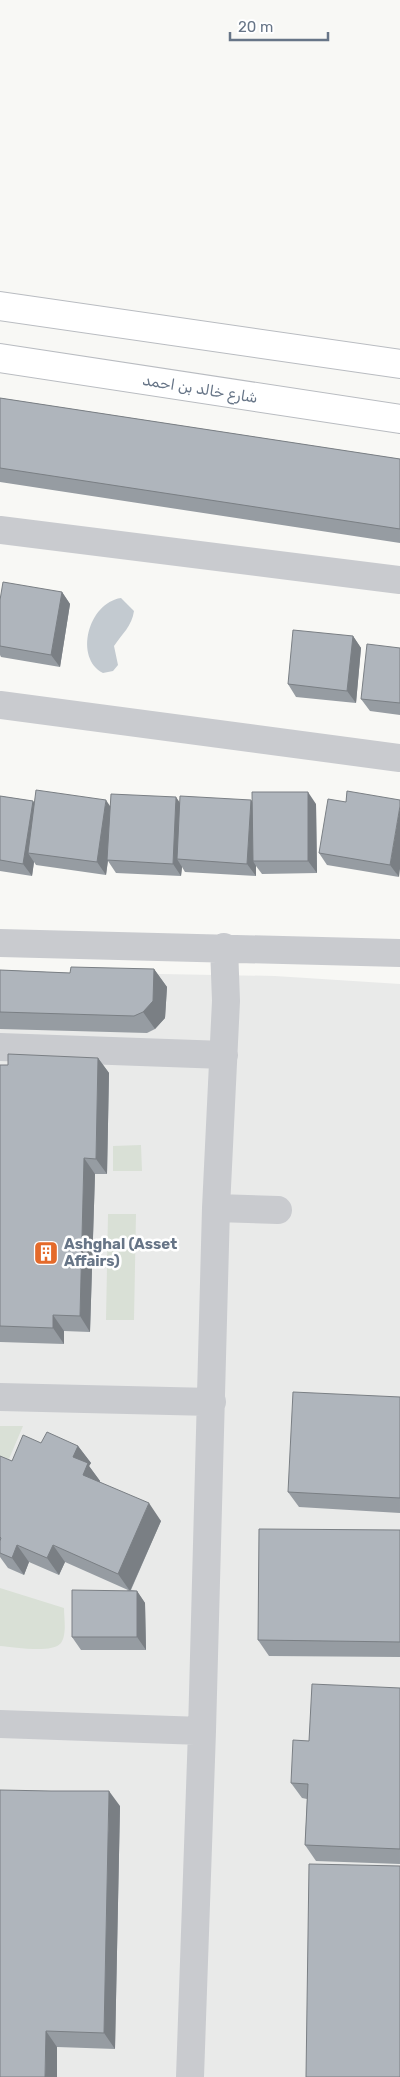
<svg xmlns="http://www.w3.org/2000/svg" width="400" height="2077" font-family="Rubik,Vazirmatn,sans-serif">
  <rect width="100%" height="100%" fill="#f8f8f5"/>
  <!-- built -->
  <path fill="#e9eae9" d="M0 971 275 976 400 984V2077H0Z"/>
  <!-- green -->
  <path fill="#d9e0d6" d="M141 1145 142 1171H113V1146Z
    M108 1214H136L134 1320H106Z
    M0 1426H23L0 1480Z
    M0 1588 64 1608C64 1618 67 1634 61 1643 52 1654 14 1647 0 1646Z"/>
  <!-- water -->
  <path fill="#c3cad0" d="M121 598 134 611C132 626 122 634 114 646L118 665 113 671 103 673C74 658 88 603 121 598Z"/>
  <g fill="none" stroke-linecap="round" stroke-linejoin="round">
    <defs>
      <path id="major" d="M0 306 400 364
        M0 358 400 419"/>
    </defs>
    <!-- major casing -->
    <use href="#major" stroke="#b9bcc1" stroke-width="30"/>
    <!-- minor -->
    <path stroke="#c9cbcf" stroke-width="28" d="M0 530 400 580
      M0 705 400 758
      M0 943 400 953
      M0 1047 224 1055
      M216 1208 278 1210
      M0 1397 212 1402
      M0 1724 202 1731 190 2077
      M202 1731 216 1208 226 1001 224 947"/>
    <!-- major -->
    <use href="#major" stroke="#fff" stroke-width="28"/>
  </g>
  <!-- wall -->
  <path fill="#969ca2" d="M0 398 400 459V543L0 482Z
    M62 592 70 604 60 667 1 657 0 655V600Z
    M353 636 361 648 356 703 296 697 288 684Z
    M400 648V715L370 711 361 699Z
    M347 791 399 877 327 865 319 853 346 802Z
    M0 796 33 801 34 804 110 806 251 800 252 802 316 804 317 873 262 874 256 866V876L185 872 182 867 181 876 116 873 108 861 106 875 36 865 34 862 32 876 0 871Z
    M154 969 167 987 165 1018 155 1029 147 1033 0 1029V970L70 973Z
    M98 1058 109 1073 107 1174H95L90 1332 64 1331V1344L0 1342V1065H8Z
    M400 1397V1513L299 1507 288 1492Z
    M41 1443 78 1446 91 1463 89 1466 100 1481V1482L161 1521 131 1590 137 1591 145 1603 146 1650H81L72 1637 128 1590 65 1562 59 1575 29 1562 24 1575 8 1568 0 1557V1456L12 1461Z
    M400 1530V1657L269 1656 258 1640Z
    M400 1688V1864L316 1861 305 1845 307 1799 302 1798 291 1783 309 1741Z
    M120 1806 115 2049 57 2047 0 2077Z"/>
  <!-- shaded-wall -->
  <path fill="#7a7f84" d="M62 592 70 604 60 667 51 655Z
    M353 636 361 648 356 703 347 691Z
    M308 792 316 804 317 873 308 861Z
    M176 797 185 810 177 859 182 867 181 876 173 864Z
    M106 800 114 812 106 875 97 862Z
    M251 800 260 813 253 861 256 866V876L247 864Z
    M33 801 41 814 28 853 34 862 32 876 23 864Z
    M400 806V869L399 877 390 865Z
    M154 969 167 987 165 1018 155 1029 143 1012Z
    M98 1058 109 1073 107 1174 96 1159Z
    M84 1158 95 1174 90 1332 80 1316Z
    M53 1315 64 1331V1344L53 1328Z
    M78 1446 91 1463 89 1466 100 1481 96 1492 83 1475 73 1457Z
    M149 1503 161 1521 130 1591 118 1574Z
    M17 1545 29 1562 24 1575 12 1558Z
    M53 1545 65 1562 59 1575 47 1558Z
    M137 1591 145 1603 146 1650 137 1637Z
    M109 1791 120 1806 115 2049 104 2033Z
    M46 2031 57 2047V2077H45Z"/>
  <!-- building -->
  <path fill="#afb5bc" stroke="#7a7f84" d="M0 398 400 459V529L0 468Z
    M3 582 62 592 51 655 0 646V600Z
    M293 630 353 636 347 691 288 684Z
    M367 644 400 648V703L361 699Z
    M36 790 106 800 97 862 28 853Z
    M347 791 400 800V806L390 865 319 853 328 799 346 802Z
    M252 792H308V861H253Z
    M111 794 176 797 173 864 107 860Z
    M0 796 33 801 23 864 0 860Z
    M180 796 251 800 247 864 177 859Z
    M71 967 154 969 153 1001 143 1012 134 1016 0 1012V970L70 973Z
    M8 1054 98 1058 96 1159 84 1158 80 1316 53 1315V1328L0 1326V1065H8Z
    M293 1392 400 1397V1498L288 1492Z
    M47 1432 78 1446 73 1457 88 1463 83 1475 149 1503 118 1574 53 1545 47 1558 17 1545 12 1558 0 1553V1541L1 1538 0 1537V1456L12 1461 23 1435 41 1443Z
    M259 1529 400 1530V1642L258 1640Z
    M72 1590 137 1591V1637H72Z
    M312 1684 400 1688V1849L305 1845 308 1784 291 1783 293 1740 309 1741Z
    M0 1790 51 1791H109L104 2033 46 2031 45 2077H0Z
    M309 1864 400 1866V2077H306Z"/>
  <!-- icons -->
  <defs>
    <symbol id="building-square" viewBox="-11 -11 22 22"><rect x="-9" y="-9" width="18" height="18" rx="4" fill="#e46a2a" stroke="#fff"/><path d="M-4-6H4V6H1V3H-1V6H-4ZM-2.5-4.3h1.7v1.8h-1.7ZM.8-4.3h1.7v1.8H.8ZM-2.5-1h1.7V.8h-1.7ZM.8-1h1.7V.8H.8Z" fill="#fff"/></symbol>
  </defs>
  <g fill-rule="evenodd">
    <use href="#building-square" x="32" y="1239" width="28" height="28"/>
  </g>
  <g text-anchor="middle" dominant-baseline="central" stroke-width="5" stroke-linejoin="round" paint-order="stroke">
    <!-- street labels -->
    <g font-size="15" fill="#677587" stroke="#fff">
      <text transform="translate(200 389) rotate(9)">شارع خالد بن احمد</text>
    </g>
    <!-- poi labels -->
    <g font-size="15" font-weight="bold" fill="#677587" stroke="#fff" text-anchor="start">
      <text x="64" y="1244">Ashghal (Asset<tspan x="64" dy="17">Affairs)</tspan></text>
    </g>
  </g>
  <!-- scale -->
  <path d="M230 32v8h98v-8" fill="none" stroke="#677587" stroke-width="2.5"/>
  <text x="238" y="32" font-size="15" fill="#677587" stroke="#ffffff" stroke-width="4" paint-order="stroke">20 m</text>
</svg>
